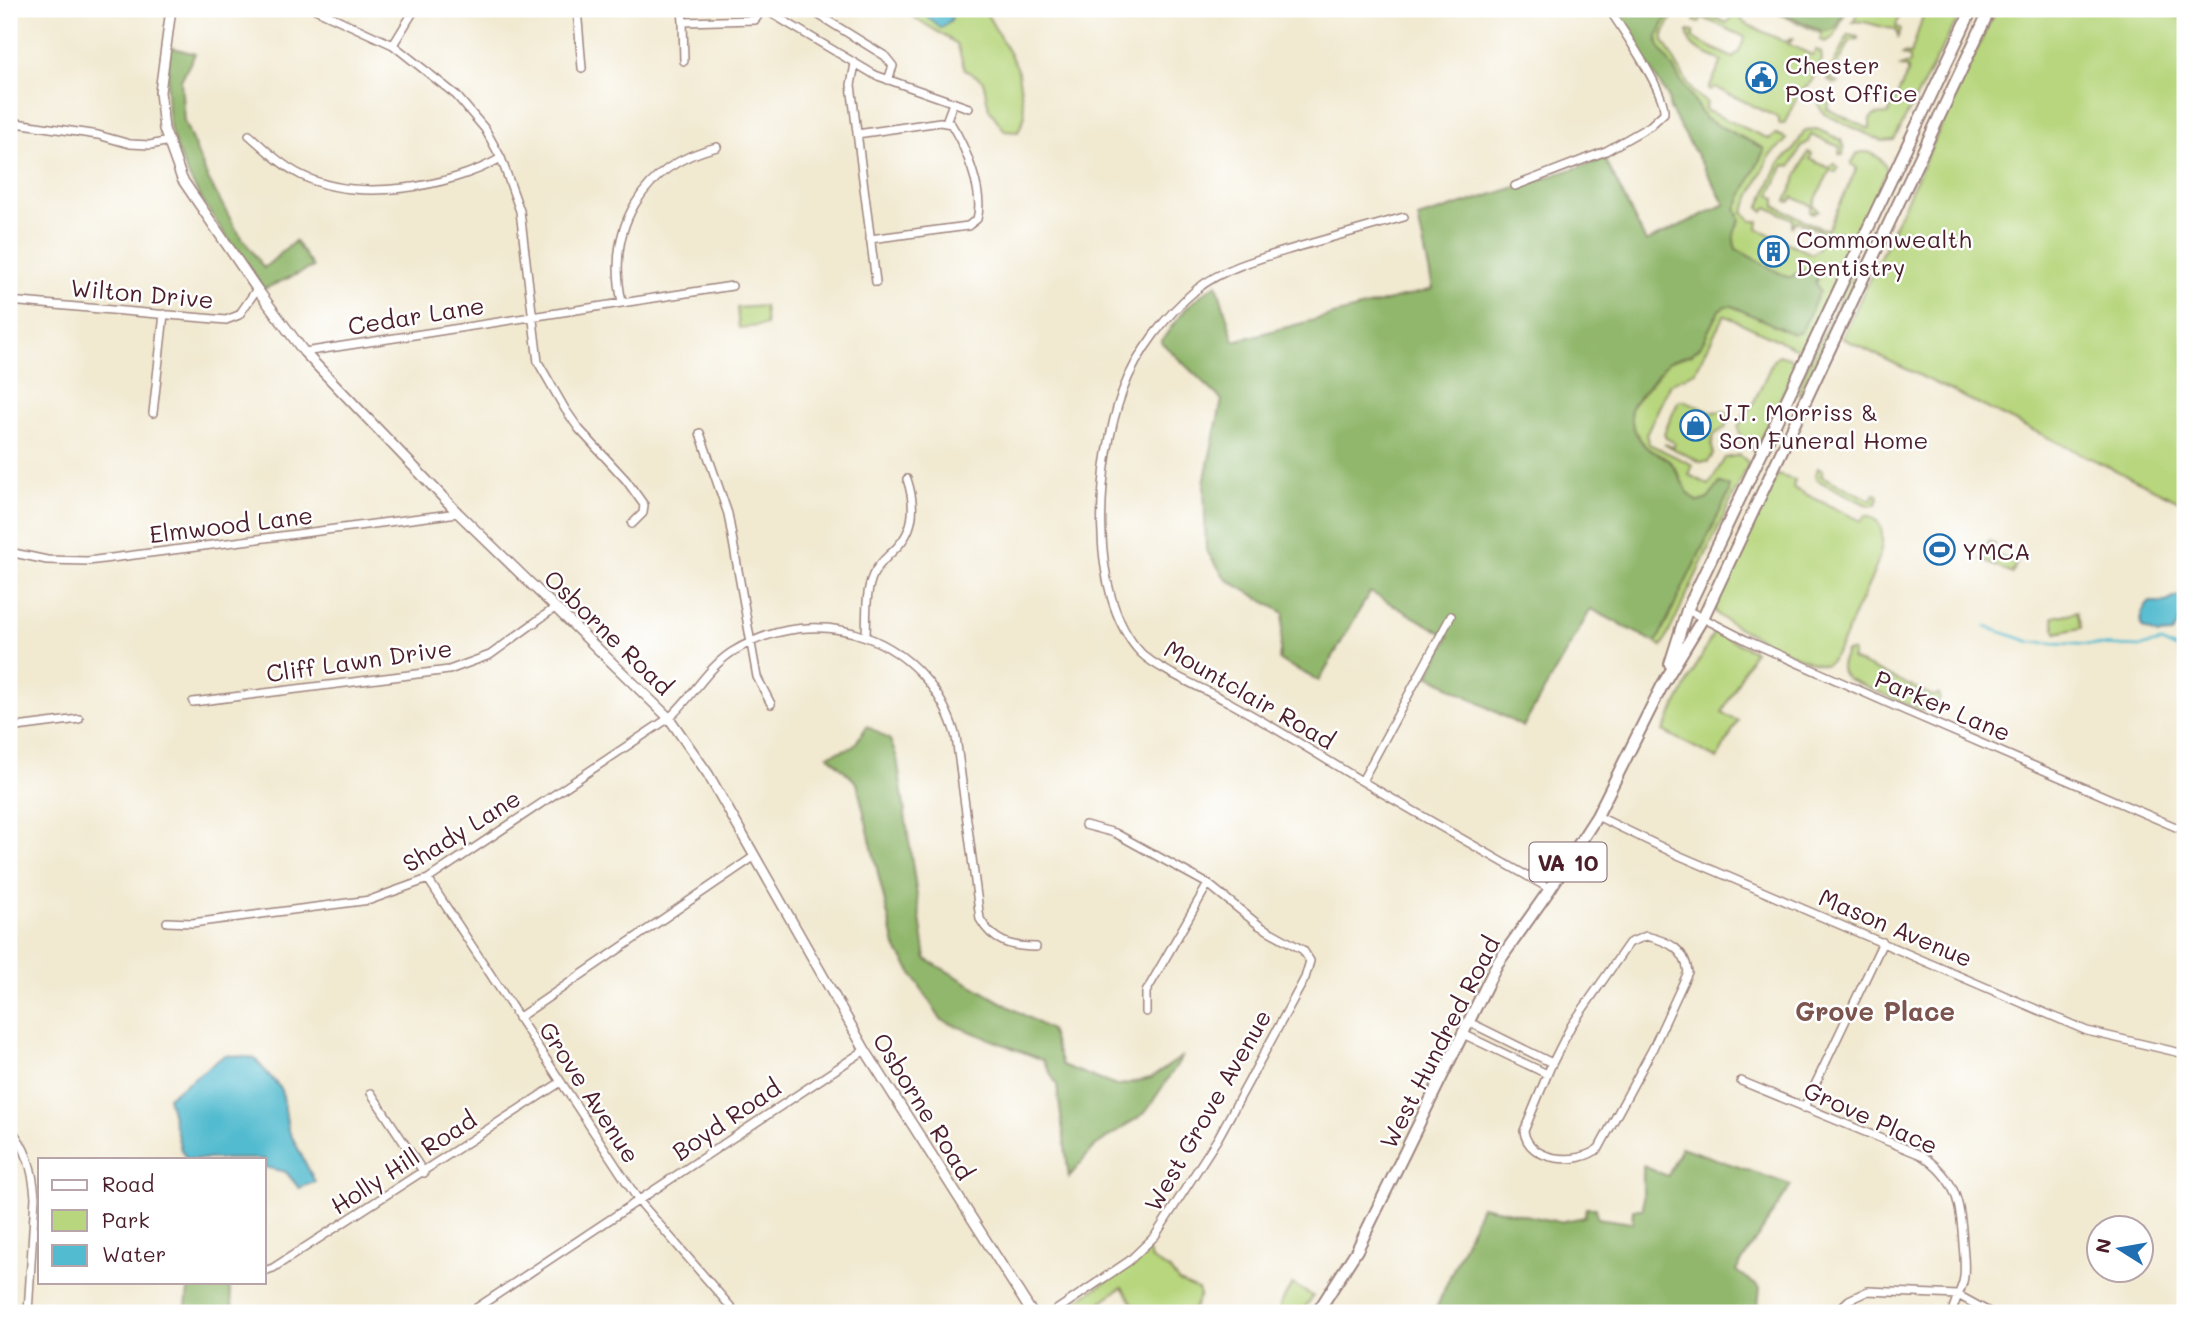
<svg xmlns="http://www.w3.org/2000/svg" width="2194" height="1322" font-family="Mali,sans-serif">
  <rect width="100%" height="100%" fill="#fff"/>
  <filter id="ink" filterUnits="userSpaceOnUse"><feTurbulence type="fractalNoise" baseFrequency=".0143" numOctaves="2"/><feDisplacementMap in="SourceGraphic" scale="14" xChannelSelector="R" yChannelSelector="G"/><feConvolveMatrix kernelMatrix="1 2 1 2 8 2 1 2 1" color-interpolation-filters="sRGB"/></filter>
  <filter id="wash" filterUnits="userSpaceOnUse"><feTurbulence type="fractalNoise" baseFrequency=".00686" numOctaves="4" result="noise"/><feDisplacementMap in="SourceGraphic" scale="28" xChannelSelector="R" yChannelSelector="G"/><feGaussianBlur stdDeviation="1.57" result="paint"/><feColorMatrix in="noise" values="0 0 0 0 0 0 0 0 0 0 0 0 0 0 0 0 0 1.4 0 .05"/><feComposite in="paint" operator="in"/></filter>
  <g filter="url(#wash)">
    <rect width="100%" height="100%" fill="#f1e9d0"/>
    <!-- green -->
    <path fill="#b7d67d" stroke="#807a54" stroke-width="2" d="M901 9H917L941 28 951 20 953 9H984L1017 67 1025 116 1018 132 1005 131 989 109 983 80 965 70 957 44Z
      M1671 9H1676L1663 35V41L1693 92 1707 103 1705 110 1769 139 1776 134 1786 138 1784 143 1770 155 1743 212 1752 221H1759L1758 229 1812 254 1818 249 1822 232 1797 221 1792 226 1793 219 1767 207 1764 212 1759 208 1779 163 1793 151 1805 130 1817 129 1841 140 1844 148 1843 155 1839 154 1840 147 1811 135 1808 142 1802 146 1791 166 1784 165 1770 195 1775 198V206L1820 228 1828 229 1857 168 1851 164 1857 154C1869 148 1884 158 1887 171L1804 348H1795L1724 315 1695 372 1670 384 1646 435 1649 444 1693 465 1689 475 1709 485 1725 458 1740 455 1749 463 1662 647 1656 643 1729 493V486L1720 483 1708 499 1699 502C1682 493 1682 474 1670 462 1663 456 1653 453 1646 447 1637 438 1628 419 1631 407L1668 362 1691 354 1700 347 1719 310 1725 306H1732L1793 334 1819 277 1803 269 1791 277H1786L1736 249C1731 237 1735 227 1739 215L1736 208 1764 151 1763 148 1705 119 1658 45 1657 37Z
      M1769 9H1847L1834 37 1825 42 1820 40 1822 34Z
      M1859 9H1902L1896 26 1901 29 1898 37 1896 29C1881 29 1865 19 1853 22Z
      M1925 9H1963L1894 140 1882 141 1824 114 1820 108 1818 98 1823 93H1827L1832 98 1827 109 1867 128H1870V119L1875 115 1888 114 1908 73V68L1901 67 1910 63V57L1902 55 1904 53 1911 54Z
      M1996 9H2156L2185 19V504L1842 338Z
      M1706 13 1726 23 1738 13 1744 14 1745 16 1741 19 1744 23 1785 42 1794 38 1788 44 1812 55 1816 50 1821 52 1822 60 1811 82 1798 95 1784 124H1779V118L1714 87 1711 91 1708 90 1722 61C1708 54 1686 50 1688 31L1694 32 1692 38 1733 58 1739 52 1745 37 1702 17 1699 23 1694 21 1696 16Z
      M1848 35 1858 37V39L1850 41 1831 79 1838 83 1833 84 1828 80V76Z
      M1808 152 1812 154 1810 159 1829 168 1834 163 1838 168 1836 172 1830 170 1813 205 1819 210 1813 213 1810 212 1812 206 1793 197 1790 202 1786 201Z
      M1873 227 1876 229 1871 248 1801 395 1798 394 1801 381Z
      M764 306 766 325 739 328 737 308Z
      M1779 355 1792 359 1795 366 1794 370 1757 448 1752 449 1741 441 1738 427 1745 413 1753 404 1774 359Z
      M1683 400 1711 412 1725 411 1730 417 1726 427 1714 435 1712 444 1713 455 1708 462H1700L1664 444 1673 447 1675 443 1666 438 1664 433 1678 402Z
      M1818 468 1823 471 1821 476 1871 500 1874 494H1877L1879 497 1876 504 1869 506 1817 480 1815 476Z
      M1777 475 1795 480 1793 488 1861 521 1865 515C1905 523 1864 593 1855 613 1848 628 1840 656 1825 665 1809 664 1722 623 1715 611V602Z
      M1989 541 1995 544 1991 552 2010 561 2011 559 2017 562 2012 574 1980 559Z
      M2077 612 2081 628 2056 633 2053 617Z
      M1714 632 1754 651 1722 713 1738 721 1717 759 1663 731Z
      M1851 651 1853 653 1851 659 1933 696 1939 694 1940 698C1937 706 1931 712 1922 711L1848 679C1837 671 1841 663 1846 652Z
      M1148 1250 1151 1258 1159 1264 1169 1269 1179 1282 1198 1290 1200 1295 1192 1313H1139L1122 1287 1102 1301 1110 1313H1059L1135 1262Z
      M1292 1284 1313 1296 1301 1313H1281L1280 1305Z"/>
    <!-- forest -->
    <path fill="#91b76c" stroke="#6e6b4c" stroke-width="2" d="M1613 9H1671L1657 37 1658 45 1705 119 1763 148 1764 151 1736 208 1740 220C1734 231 1732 238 1736 249L1787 277H1791L1803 269H1818L1821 272 1815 281 1820 291 1803 328 1799 333 1793 334 1732 306H1725L1719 310 1700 347 1691 354 1668 362 1631 407C1628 419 1637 438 1646 447 1653 453 1663 456 1670 462 1682 474 1682 493 1699 502L1708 499 1720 483 1729 486V493L1656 643 1591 609 1523 727 1428 675 1449 637 1370 592 1319 681 1279 660 1284 613 1226 579 1206 550 1204 483 1222 400 1161 342C1177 318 1192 298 1217 284L1234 341 1433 289 1418 218 1605 159 1646 242 1725 204 1670 109 1668 97Z
      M1774 9H1844C1839 21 1837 32 1822 31Z
      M170 47 195 54 181 80 184 121 208 179 236 229 264 268 295 241 313 267 264 289C230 241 180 180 169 122 165 97 168 72 170 47Z
      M867 726 890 740 897 758 926 959 1050 1030 1062 1065 1116 1086 1151 1078 1183 1056 1145 1113 1095 1146 1069 1177 1057 1085 1043 1060 941 1020 895 946 857 783 828 755 853 747Z
      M1681 1147 1791 1185 1736 1271 1760 1288 1757 1313H1434L1481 1206 1559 1222 1585 1217 1586 1208H1596L1597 1218 1632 1223 1633 1209H1643V1166L1668 1176Z
      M189 1284 229 1285 234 1313H185Z"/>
    <!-- water -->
    <path fill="#52bbcf" stroke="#4e6d7d" stroke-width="2" d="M917 9H953L951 20 941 28Z
      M2178 596 2185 597V613L2172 634 2158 635 2143 629C2137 619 2142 610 2150 602H2166Z
      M2185 630V665C2176 650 2174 644 2185 630Z
      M225 1055 254 1058 282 1090 288 1129 315 1182 299 1188 286 1172 264 1167V1159H187L181 1150 168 1097Z"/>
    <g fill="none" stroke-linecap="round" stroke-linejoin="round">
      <!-- stream -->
      <path stroke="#52bbcf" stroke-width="2.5" d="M2177 626 2183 632
        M1986 627 2031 642 2140 647 2161 642 2176 649"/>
    </g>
  </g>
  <g filter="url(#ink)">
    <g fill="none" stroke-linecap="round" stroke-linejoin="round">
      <defs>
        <path id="minor" d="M315 9 393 45 456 95 485 129 501 158 520 211 538 362 565 409 579 429 626 480 644 505 643 513 632 524
          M577 9 582 68
          M682 9 683 22 755 20 763 9
          M764 9 875 75 969 108
          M809 9 885 56 893 66 888 80
          M683 22 684 61
          M393 45 415 9
          M855 64 851 85 876 282
          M9 122 98 135 130 144 150 145 169 141
          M946 122 953 103
          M857 134 940 122 951 124C965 146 985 193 977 219L968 226 870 239
          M249 135C265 149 281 165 301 175 356 203 449 188 501 158
          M1515 186 1606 151 1650 126 1664 113C1666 92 1622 29 1609 9
          M1404 217C1369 227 1333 237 1298 247 1265 257 1225 267 1197 289 1166 315 1137 352 1123 390 1097 460 1086 595 1141 653 1158 670 1209 691 1232 704 1276 728 1317 754 1360 780 1423 817 1487 853 1550 889
          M9 301 226 320 239 315 257 289
          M622 302C606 228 642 165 717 147
          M304 352 732 286
          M153 413 164 314
          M700 433 728 514 757 677 771 704
          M9 552 47 560 88 561 458 513
          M1687 610 1746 640 1890 704 2185 831
          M866 635C867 616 865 593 873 575 879 562 889 556 898 546 916 527 915 503 907 479
          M193 702 449 670 490 655 556 607
          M9 728 79 719
          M1362 781 1451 616
          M1597 816 1678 855 2087 1031 2185 1054
          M428 879 639 1201 736 1313
          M167 922 192 923 370 900 428 879 669 718C692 698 706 669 732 652 820 598 928 638 956 737L980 919C993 942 1011 947 1036 947
          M1646 936C1667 941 1685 948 1688 972L1652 1050 1599 1148C1578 1166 1528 1162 1524 1131L1550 1068 1571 1026 1629 943Z
          M1146 1012V992L1208 884
          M518 1018 755 856
          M1469 1022 1552 1063
          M1463 1034 1547 1074
          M1741 1081 1921 1155C1957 1179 1961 1204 1963 1244 1964 1256 1966 1270 1963 1282 1960 1293 1954 1302 1952 1313
          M371 1093 424 1173
          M1804 1108 1883 942
          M9 1127C27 1147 33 1171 35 1197L28 1313
          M264 1271 273 1268 561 1082
          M469 1313 865 1050
          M1052 1313 1129 1261 1155 1236 1218 1138 1305 978 1310 961 1303 950 1260 926 1208 884 1115 833 1085 825
          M1835 1313 1849 1300 1868 1291 1958 1295 1991 1313"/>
        <path id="tertiary" d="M171 9 160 92 164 129 182 179 257 289 304 352 458 513 669 718 708 774 865 1050 1032 1313"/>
        <path id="primary" d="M1670 664 1687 610 1972 9
          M1317 1313 1357 1250 1497 964 1550 889 1597 816 1663 684 1703 618 1990 9"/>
      </defs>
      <!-- minor casing -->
      <use href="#minor" stroke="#9e847e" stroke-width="10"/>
      <!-- tertiary casing -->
      <use href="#tertiary" stroke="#9e847e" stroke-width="12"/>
      <!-- primary casing -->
      <use href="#primary" stroke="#9e847e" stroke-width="14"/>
      <!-- minor -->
      <use href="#minor" stroke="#fff" stroke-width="7"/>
      <!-- tertiary -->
      <use href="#tertiary" stroke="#fff" stroke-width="9"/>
      <!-- primary -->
      <use href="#primary" stroke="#fff" stroke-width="10"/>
    </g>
  </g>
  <!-- icons -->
  <defs>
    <symbol id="civic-ring" viewBox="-11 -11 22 22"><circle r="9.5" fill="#fff" stroke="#1f6fb2" stroke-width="1.5"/><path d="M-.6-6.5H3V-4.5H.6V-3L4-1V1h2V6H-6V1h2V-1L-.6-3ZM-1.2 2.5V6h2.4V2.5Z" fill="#1f6fb2"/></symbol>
    <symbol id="building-ring" viewBox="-11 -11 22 22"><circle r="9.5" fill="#fff" stroke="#1f6fb2" stroke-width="1.5"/><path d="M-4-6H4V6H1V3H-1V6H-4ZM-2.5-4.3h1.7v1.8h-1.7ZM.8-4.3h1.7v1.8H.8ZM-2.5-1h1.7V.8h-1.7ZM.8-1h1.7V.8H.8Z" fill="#1f6fb2"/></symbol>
    <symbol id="shop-ring" viewBox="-11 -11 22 22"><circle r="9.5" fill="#fff" stroke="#1f6fb2" stroke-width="1.5"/><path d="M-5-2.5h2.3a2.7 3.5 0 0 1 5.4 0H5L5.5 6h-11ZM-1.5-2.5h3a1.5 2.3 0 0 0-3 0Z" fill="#1f6fb2"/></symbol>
    <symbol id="stadium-ring" viewBox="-11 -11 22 22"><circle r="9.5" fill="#fff" stroke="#1f6fb2" stroke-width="1.5"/><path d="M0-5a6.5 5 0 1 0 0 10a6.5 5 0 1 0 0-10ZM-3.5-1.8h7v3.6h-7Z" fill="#1f6fb2"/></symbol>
  </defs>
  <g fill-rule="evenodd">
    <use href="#civic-ring" x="1744" y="60" width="35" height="35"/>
    <use href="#building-ring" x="1756" y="234" width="35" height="35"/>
    <use href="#shop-ring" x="1678" y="408" width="35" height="35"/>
    <use href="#stadium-ring" x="1922" y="532" width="35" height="35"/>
  </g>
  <g text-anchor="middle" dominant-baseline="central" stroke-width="5" stroke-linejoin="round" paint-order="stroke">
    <!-- shield labels -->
    <rect fill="#fff" stroke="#80626b" stroke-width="2" x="1529.5" y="842.5" width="77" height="39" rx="5"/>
    <g font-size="23" font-weight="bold" fill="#4a1f2b">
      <text x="1568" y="862">VA 10</text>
    </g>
    <!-- poi labels -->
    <g font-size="24" fill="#4a1f2b" stroke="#fff" text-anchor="start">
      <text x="1785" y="64">Chester<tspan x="1785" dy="28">Post Office</tspan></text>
      <text x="1796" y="238">Commonwealth<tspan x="1796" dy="28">Dentistry</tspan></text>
      <text x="1719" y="411">J.T. Morriss &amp;<tspan x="1719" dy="28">Son Funeral Home</tspan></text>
      <text x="1962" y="550">YMCA</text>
    </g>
    <!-- street labels -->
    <g font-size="24" fill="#4a1f2b" stroke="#fff">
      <text transform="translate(142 293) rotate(5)">Wilton Drive</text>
      <text transform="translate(416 315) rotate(-9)">Cedar Lane</text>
      <text transform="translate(231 524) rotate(-7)">Elmwood Lane</text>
      <text transform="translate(609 632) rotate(44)">Osborne Road</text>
      <text transform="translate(359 660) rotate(-8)">Cliff Lawn Drive</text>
      <text transform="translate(1250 694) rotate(30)">Mountclair Road</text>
      <text transform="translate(1943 705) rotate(23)">Parker Lane</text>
      <text transform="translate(461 830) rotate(-32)">Shady Lane</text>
      <text transform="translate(1896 927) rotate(23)">Mason Avenue</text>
      <text transform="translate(1439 1042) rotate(-63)">West Hundred Road</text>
      <text transform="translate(590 1092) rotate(57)">Grove Avenue</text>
      <text transform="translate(924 1106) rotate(58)">Osborne Road</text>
      <text transform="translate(1207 1110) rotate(-60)">West Grove Avenue</text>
      <text transform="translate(1871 1117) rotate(24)">Grove Place</text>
      <text transform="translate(726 1119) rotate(-34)">Boyd Road</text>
      <text transform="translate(403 1162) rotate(-33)">Holly Hill Road</text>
    </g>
    <!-- neighbourhood labels -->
    <g font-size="26" font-weight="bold" fill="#7c554f" stroke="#fff">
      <text x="1875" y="1011">Grove Place</text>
    </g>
  </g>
  <!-- margin -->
  <rect width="2194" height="1322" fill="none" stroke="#fff" stroke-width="35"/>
  <!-- legend -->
  <rect x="38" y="1158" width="228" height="126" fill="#ffffff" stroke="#b7a5aa" stroke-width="2"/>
  <rect x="52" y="1180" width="35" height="10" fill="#ffffff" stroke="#b7a5aa" stroke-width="2"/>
  <text x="102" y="1192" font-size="21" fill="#4a1f2b">Road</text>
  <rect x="52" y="1210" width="35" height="21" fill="#b7d67d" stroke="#b7a5aa" stroke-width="2"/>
  <text x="102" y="1228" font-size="21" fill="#4a1f2b">Park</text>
  <rect x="52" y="1245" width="35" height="21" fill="#52bbcf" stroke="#b7a5aa" stroke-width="2"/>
  <text x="102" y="1262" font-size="21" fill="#4a1f2b">Water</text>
  <!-- north arrow -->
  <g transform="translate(2120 1249) rotate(281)"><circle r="33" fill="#ffffff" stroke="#b7a5aa" stroke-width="2"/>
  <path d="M0-5L12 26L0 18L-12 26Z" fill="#1f6fb2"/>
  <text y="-10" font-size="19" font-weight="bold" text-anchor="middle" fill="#4a1f2b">N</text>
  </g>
</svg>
